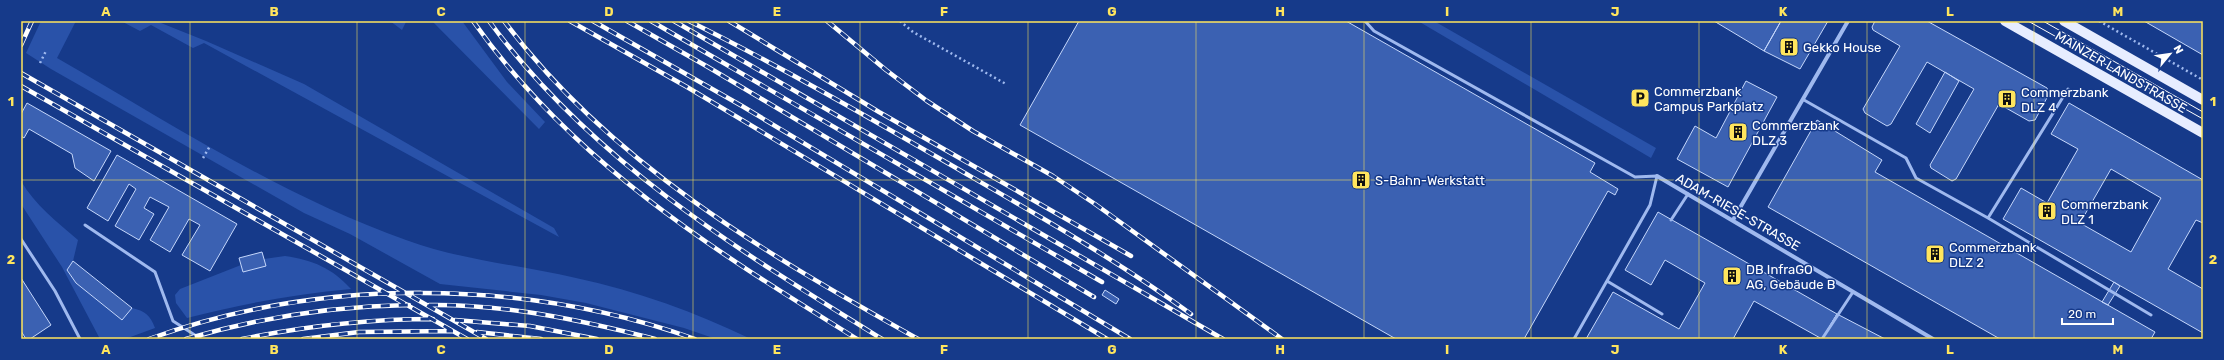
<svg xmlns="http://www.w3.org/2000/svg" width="2224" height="360" font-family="Rubik,sans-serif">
  <rect width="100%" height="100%" fill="#163a8a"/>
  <!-- green -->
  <path fill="#2952a9" d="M41 21H76L57 58C170 123 282 196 406 240 460 260 520 265 576 278 637 291 695 312 751 339H716L684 328 586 303 541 295 440 284 350 234 304 213 51 69 26 53Z
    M121 21H156L206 41 304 84 554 228 559 237 204 43 193 48 151 25 140 31Z
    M390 21H405L406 22 402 30Z
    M432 21H462L507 82 545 122 539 129Z
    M1418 21H1434L1656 148 1651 158Z
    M21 181C35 205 57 222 78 240L73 261 67 270 76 283 122 319 132 308C145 311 150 315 155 328L125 339H100L62 267 21 204Z
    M285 256C313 260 332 268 351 289 295 294 242 304 187 318L176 303 175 295 180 289 241 265 243 272 264 259Z"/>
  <!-- building -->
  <path fill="#3b61b2" stroke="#c5d7fb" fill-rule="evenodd" d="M1079 21H1346L1595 163 1590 172 1618 189 1615 195 1608 191 1524 339H1396L1020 125Z
    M1714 21H1781L1764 51Z
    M1781 21H1828L1800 69 1764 51Z
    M1875 21H1927L2047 88 2049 94 2035 120 2029 121 1999 104 1956 179 1952 181 1931 168 1930 165 1974 89 1927 62 1891 124 1887 126 1865 113 1863 109 1900 46 1873 30 1872 27Z
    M2144 21H2203V55L2170 36Z
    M1945 72 1959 81 1930 133 1916 124Z
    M1746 81 1777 97 1728 187 1677 159 1695 126 1716 138Z
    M27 103 111 151 94 181 75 168 72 154 29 129 24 138 21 136V114Z
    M2069 103 2203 180V223L2196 220 2168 269 2203 289V333L2003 219 2021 188 2047 203 2078 149 2051 134ZM2111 169 2161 198 2131 252 2080 223Z
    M1817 120 1882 160 1875 172 2155 332 2151 339H2000L1768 207Z
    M117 155 237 224 210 271 182 255 200 225 189 219 170 252 150 240 169 207 150 197 144 208 154 214 139 240 115 226 136 189 129 184 108 221 87 208Z
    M1658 212 1837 314 1822 339 1754 301 1733 339H1586L1613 292 1679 329 1705 283 1665 260 1651 285 1625 270Z
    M262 252 266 266 243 272 239 258Z
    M73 261 132 308 122 320 76 283 67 270Z
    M21 278 51 325 30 339H26L21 331Z
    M2114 282 2120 286 2108 305 2102 302Z
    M1105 290 1119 299 1116 304 1102 295Z
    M1837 314 1885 339H1822Z"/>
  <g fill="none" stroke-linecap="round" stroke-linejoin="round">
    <!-- path -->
    <path stroke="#9fb9ef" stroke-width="2.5" stroke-dasharray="2 3" stroke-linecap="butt" d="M900 21 913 32 1006 84
      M2099 21 2203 80
      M40 63 46 51
      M203 158 210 146"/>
    <!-- service -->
    <path stroke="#9fb9ef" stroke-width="3" d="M1365 21 1374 31 1635 177 1657 176 1650 205 1574 339
      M1804 100 1906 158 1916 178 1988 218 2068 89
      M1988 218 2151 315
      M1671 220 1688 194
      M85 225 155 272 173 321 201 339
      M21 239 55 291 80 339
      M1607 281 1662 314
      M1822 339 1853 292"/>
    <!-- minor -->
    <path stroke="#9fb9ef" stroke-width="4" d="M1657 176 1933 339
      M1733 220 1848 21"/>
    <!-- primary -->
    <path stroke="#e7edff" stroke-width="10" d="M2005 21 2203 133
      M2064 21 2203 100"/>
    <!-- tram -->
    <path stroke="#fff" stroke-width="1" d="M2028 21 2203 119
      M2043 21 2203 112"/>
    <defs>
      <path id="rail" d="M473 21C573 163 712 249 857 339
        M489 21C592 161 736 249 882 339
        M504 21C610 163 766 254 918 339
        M570 21 687 87 1107 339
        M593 21 742 106 1130 339
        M627 21 708 67 1094 297
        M651 21 1102 282
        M674 21 1223 339
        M689 21C782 67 873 120 963 172 1041 217 1118 261 1191 314
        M729 21 879 112 1131 256
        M827 21 886 70 927 101 973 131 1053 176 1095 204 1282 339
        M21 45 32 21
        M21 73 486 339
        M21 86 467 339
        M429 305C505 304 581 320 655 339
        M455 320 530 326 597 339
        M477 332 541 339
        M149 339C320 277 524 278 695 339
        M186 339C258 318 333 306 409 305
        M242 339C306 326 368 319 433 319
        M303 339 359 332 453 331"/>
    </defs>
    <!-- rail casing -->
    <use href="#rail" stroke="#fff" stroke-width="4.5"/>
    <!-- rail -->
    <use href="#rail" stroke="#163a8a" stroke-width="3" stroke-dasharray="9" stroke-linecap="butt"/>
  </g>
  <!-- grid -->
  <path fill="none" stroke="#ffe55d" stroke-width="1" stroke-opacity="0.55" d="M190 21V339M357 21V339M525 21V339M693 21V339M860 21V339M1028 21V339M1196 21V339M1364 21V339M1531 21V339M1699 21V339M1867 21V339M2034 21V339M21 180H2203"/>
  <!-- icons -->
  <defs>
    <symbol id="building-square" viewBox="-11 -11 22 22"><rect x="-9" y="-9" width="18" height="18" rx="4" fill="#ffe55d" stroke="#163a8a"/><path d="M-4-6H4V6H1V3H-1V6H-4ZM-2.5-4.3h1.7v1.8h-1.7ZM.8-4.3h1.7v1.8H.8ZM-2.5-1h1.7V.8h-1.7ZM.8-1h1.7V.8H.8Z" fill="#111"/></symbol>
    <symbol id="parking-square" viewBox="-11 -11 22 22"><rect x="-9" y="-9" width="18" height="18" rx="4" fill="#ffe55d" stroke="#163a8a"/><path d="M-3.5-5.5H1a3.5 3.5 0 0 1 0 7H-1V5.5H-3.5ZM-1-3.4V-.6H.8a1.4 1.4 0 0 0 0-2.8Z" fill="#111"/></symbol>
  </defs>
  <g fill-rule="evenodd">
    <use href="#building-square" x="1778" y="36" width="22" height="22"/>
    <use href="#parking-square" x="1629" y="87" width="22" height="22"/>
    <use href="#building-square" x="1996" y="88" width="22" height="22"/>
    <use href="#building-square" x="1727" y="121" width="22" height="22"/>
    <use href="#building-square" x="1350" y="169" width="22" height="22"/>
    <use href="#building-square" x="2036" y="200" width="22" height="22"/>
    <use href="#building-square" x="1924" y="243" width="22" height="22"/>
    <use href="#building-square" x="1721" y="265" width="22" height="22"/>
  </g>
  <g text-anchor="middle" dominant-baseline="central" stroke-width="3" stroke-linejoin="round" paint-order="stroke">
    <!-- poi labels -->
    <g font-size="13" fill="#fff" stroke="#163a8a" text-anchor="start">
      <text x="1803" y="47">Gekko House</text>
      <text x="1654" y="91">Commerzbank<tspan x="1654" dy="15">Campus Parkplatz</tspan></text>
      <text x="2021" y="92">Commerzbank<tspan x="2021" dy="15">DLZ 4</tspan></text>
      <text x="1752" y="125">Commerzbank<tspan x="1752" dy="15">DLZ 3</tspan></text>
      <text x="1375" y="180">S-Bahn-Werkstatt</text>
      <text x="2061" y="204">Commerzbank<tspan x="2061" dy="15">DLZ 1</tspan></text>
      <text x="1949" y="247">Commerzbank<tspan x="1949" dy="15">DLZ 2</tspan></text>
      <text x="1746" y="269">DB InfraGO<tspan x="1746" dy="15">AG, Gebäude B</tspan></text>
    </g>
    <!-- street labels -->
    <g font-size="13" fill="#fff" stroke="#163a8a">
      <text transform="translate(2121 72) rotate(30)">MAINZER LANDSTRASSE</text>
      <text transform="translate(1738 212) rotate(30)">ADAM-RIESE-STRASSE</text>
    </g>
  </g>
  <!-- border -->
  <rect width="2224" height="360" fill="none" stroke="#163a8a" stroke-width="44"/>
  <!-- north arrow -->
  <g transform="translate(2170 54) rotate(61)" stroke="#163a8a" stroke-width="3" paint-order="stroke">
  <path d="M0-3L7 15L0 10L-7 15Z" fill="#ffffff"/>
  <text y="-6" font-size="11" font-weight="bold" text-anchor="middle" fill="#ffffff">N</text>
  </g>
  <!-- scale -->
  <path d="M2062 318v6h51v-6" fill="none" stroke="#ffffff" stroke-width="2"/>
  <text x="2068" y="318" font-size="12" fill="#ffffff" stroke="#163a8a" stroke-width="3" paint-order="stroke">20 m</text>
  <rect x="22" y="22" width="2180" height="316" fill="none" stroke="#ffe55d" stroke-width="1.5"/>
  <g font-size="13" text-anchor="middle" font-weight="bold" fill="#ffe55d">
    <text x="106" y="16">A</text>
    <text x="274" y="16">B</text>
    <text x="441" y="16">C</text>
    <text x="609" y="16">D</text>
    <text x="777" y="16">E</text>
    <text x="944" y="16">F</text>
    <text x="1112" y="16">G</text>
    <text x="1280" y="16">H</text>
    <text x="1447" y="16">I</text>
    <text x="1615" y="16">J</text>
    <text x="1783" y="16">K</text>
    <text x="1950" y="16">L</text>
    <text x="2118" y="16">M</text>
    <text x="11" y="106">1</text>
    <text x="2213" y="106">1</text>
    <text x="11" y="264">2</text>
    <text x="2213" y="264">2</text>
    <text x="106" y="354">A</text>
    <text x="274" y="354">B</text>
    <text x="441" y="354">C</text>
    <text x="609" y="354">D</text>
    <text x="777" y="354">E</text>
    <text x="944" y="354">F</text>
    <text x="1112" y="354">G</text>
    <text x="1280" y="354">H</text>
    <text x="1447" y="354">I</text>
    <text x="1615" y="354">J</text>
    <text x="1783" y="354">K</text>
    <text x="1950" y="354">L</text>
    <text x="2118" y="354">M</text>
  </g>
</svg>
